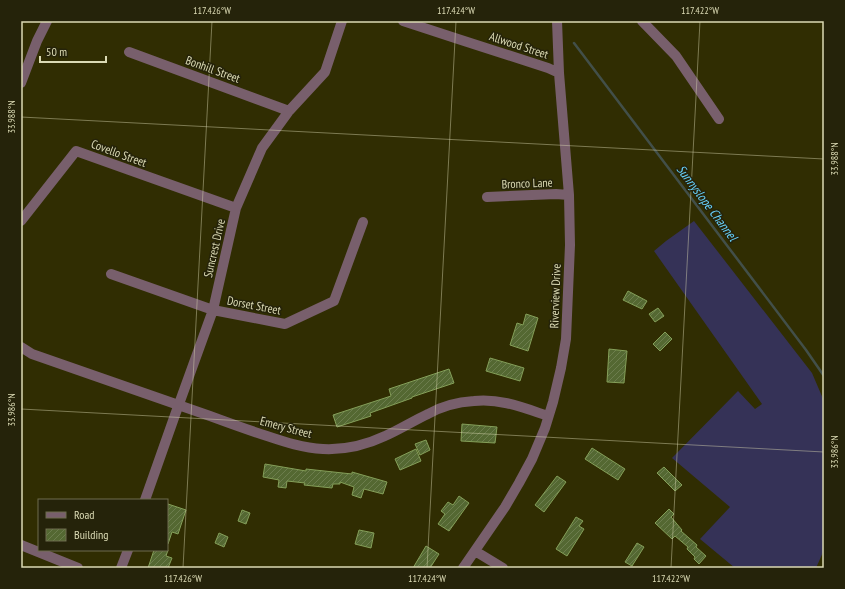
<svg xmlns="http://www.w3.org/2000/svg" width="845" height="589" font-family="'PT Sans Narrow',sans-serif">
  <defs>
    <pattern id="building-hatch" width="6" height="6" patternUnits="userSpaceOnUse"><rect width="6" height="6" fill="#546832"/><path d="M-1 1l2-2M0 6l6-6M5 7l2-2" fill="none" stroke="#6c7d4d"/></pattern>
  </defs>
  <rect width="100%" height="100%" fill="#302d02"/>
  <!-- grass -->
  <path fill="#353257" d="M694 221 812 373 824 401V550L816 568H735L700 539 730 507 672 458 738 391 755 409 762 404 654 251 666 241Z"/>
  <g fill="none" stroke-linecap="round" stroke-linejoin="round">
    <!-- stream -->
    <path stroke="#424f49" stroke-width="2.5" d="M574 43 806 350 824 376"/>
  </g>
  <!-- building -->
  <path fill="url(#building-hatch)" stroke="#849f59" d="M628 291 647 301 642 309 623 300Z
    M658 308 664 316 655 322 649 314Z
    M526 314 538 318 528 351 510 345 517 323 523 325Z
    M665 332 672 339 660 351 653 344Z
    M609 349 627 351 624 383 607 382Z
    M490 358 524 368 520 381 486 371Z
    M449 369 454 383 412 397V398L370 413 371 416 337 427 333 415 391 396 389 389Z
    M462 424 497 427 495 443 461 441Z
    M426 440 430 450 420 455 415 444Z
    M592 448 625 469 618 480 585 459Z
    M416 449 421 461 400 470 395 459Z
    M265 464 306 471V469L352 474V472L387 482 383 494 364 489 361 498 352 495 354 487 340 482V484H333L332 488 304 485 305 483 287 481 286 488 278 487 279 480 263 477Z
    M664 467 682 485 675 491 657 473Z
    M557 476 566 482 544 512 535 505Z
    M459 496 469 503 449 531 438 524 445 514 441 511 448 502 453 505Z
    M168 504 186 510 178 534 172 532 168 544H167V508Z
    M669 509 674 514 671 517 682 530 681 531 697 545 696 547 706 556 699 564 694 559 695 557 687 549 688 547 675 536 672 539 655 523Z
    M242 510 250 513 246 524 238 521Z
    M576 517 583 521 579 526 584 529 567 556 556 549Z
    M359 530 374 533 371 548 355 544Z
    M219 533 228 537 224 547 215 543Z
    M637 543 644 547 632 566 625 562Z
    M426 546 439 554 430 568H413Z
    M154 550H168L166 556 172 558 168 568H148Z"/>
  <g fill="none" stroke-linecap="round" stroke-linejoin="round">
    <!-- minor -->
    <path stroke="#785f6c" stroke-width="10" d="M403 21 458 39 548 68 559 73
      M642 21 676 56 719 119
      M129 52 289 111
      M21 83 37 41 47 21
      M487 197 556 194 569 195
      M21 221 76 151 236 208
      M111 274 213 310 285 324 334 301 363 222
      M21 347 32 354C91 374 150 395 210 416 229 423 248 430 267 436 285 442 303 448 323 449 344 450 366 445 385 436 399 430 413 421 428 414 442 406 458 402 474 401 500 398 524 408 548 416
      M145 500 175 415 213 310 236 208 262 148 289 111 325 72 342 21
      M21 545 78 568
      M475 551 503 568
      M121 568 128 550
      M463 568 505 507 519 483 532 459 545 428 553 402 561 368 566 339 570 245 569 195 559 73 557 21"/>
  </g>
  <!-- ticks -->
  <path fill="none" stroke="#dbdab4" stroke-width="1" stroke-opacity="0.45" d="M21 117 824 159M21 409 824 452M183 568 212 21M427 568 456 21M671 568 700 21"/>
  <g text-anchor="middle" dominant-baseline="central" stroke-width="3" stroke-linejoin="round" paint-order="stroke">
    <!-- street labels -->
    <g font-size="12" fill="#dbdab4" stroke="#25230a">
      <text transform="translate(519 45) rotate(18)">Allwood Street</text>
      <text transform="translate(213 69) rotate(20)">Bonhill Street</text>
      <text transform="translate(119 153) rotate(20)">Covello Street</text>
      <text transform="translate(527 183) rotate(-2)">Bronco Lane</text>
      <text transform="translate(214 248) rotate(-77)">Suncrest Drive</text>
      <text transform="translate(555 296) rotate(-88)">Riverview Drive</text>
      <text transform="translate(254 305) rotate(11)">Dorset Street</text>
      <text transform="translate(286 427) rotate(15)">Emery Street</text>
    </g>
    <!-- water labels -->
    <g font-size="13" font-style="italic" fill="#67d0f9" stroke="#25230a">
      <text transform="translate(707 203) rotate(53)">Sunnyslope Channel</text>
    </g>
  </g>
  <!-- border -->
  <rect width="845" height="589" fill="none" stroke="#25230a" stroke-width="44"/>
  <!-- legend -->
  <rect x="38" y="499" width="130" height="52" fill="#25230a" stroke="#6e6c4e"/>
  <rect x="46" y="512" width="20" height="6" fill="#785f6c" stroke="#6e6c4e"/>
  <text x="74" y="519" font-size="12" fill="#dbdab4">Road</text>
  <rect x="46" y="529" width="20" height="12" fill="url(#building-hatch)" stroke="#6e6c4e"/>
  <text x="74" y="539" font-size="12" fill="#dbdab4">Building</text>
  <!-- scale -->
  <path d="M40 56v6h66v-6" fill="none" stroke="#dbdab4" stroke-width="2"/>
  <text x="46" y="56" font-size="12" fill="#dbdab4" stroke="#25230a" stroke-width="3" paint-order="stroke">50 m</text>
  <rect x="22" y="22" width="801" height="545" fill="none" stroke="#dbdab4" stroke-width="1.5"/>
  <g font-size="10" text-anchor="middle" fill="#dbdab4">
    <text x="212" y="14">117.426°W</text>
    <text x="456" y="14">117.424°W</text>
    <text x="700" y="14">117.422°W</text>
    <text transform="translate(11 117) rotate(-90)" y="4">33.988°N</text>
    <text transform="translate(834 159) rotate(-90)" y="4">33.988°N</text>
    <text transform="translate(11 410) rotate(-90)" y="4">33.986°N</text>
    <text transform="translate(834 452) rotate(-90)" y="4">33.986°N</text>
    <text x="183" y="582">117.426°W</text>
    <text x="427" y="582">117.424°W</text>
    <text x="671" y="582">117.422°W</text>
  </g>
</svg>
